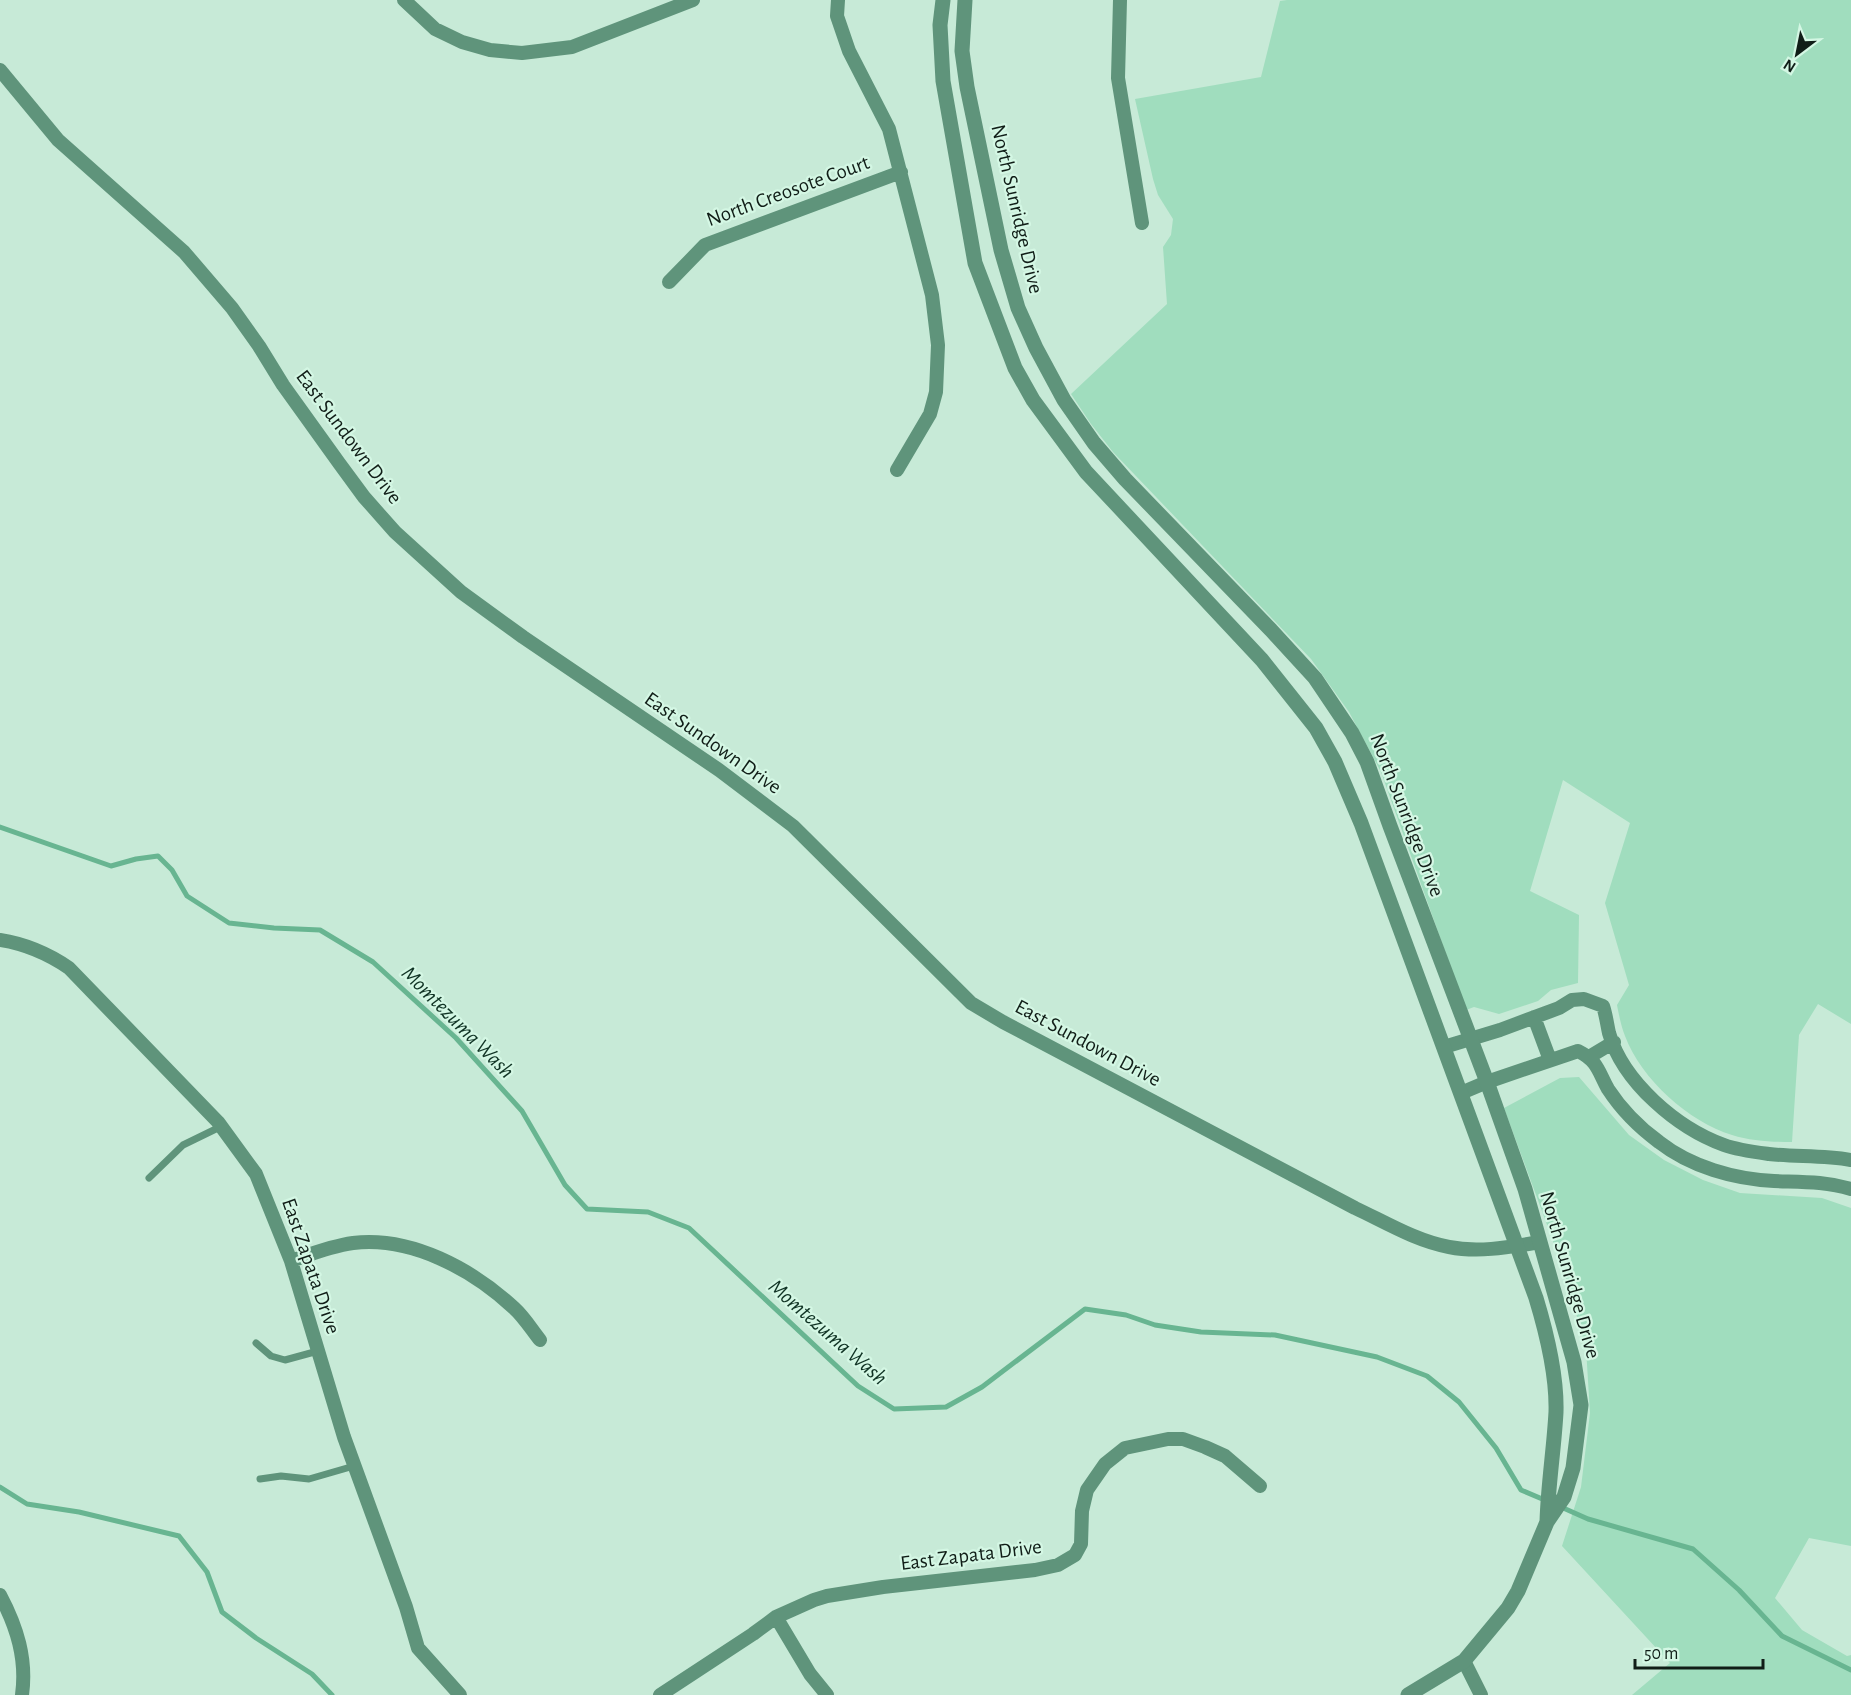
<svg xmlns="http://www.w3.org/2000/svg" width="1851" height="1695" font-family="'Alegreya Sans',sans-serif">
  <rect width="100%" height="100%" fill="#c7ead7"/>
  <!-- green -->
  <path fill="#a0ddbe" d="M1287 0H1851V1024L1818 1004 1799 1035 1792 1142C1771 1142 1751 1141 1732 1135 1689 1122 1641 1079 1625 1036 1621 1026 1619 1015 1617 1005L1629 985 1605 903 1630 823 1563 780 1530 891 1579 915 1578 983 1551 990 1538 1001 1499 1014 1474 1007 1466 1010 1381 772 1349 712 1311 659 1113 452 1091 424 1071 394 1167 304 1163 247 1171 235 1173 219 1158 195 1153 179 1135 99 1261 77 1280 1Z
    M1579 1077 1629 1135 1664 1160 1703 1180 1740 1193 1822 1198 1851 1208V1546L1809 1538 1775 1598 1802 1630 1847 1656 1851 1655V1695H1632L1670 1663 1562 1546 1581 1487 1590 1413 1586 1348 1564 1271 1504 1108 1560 1078Z"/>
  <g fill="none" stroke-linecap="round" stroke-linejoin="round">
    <!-- stream -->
    <path stroke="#68b591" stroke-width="5" d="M0 827 111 866 136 859 158 856 172 870 187 896 229 923 274 928 320 930 373 962 456 1038 522 1111 565 1185 587 1209 648 1212 689 1228 858 1386 894 1409 946 1407 982 1387 1085 1309 1126 1315 1155 1325 1201 1332 1275 1335 1377 1357 1427 1376 1459 1402 1496 1448 1521 1490 1547 1501
      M0 1487 27 1504 79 1512 179 1536 207 1572 222 1612 256 1638 312 1674 332 1695
      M1561 1507 1588 1519 1693 1549 1739 1590 1782 1636 1851 1670"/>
    <!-- service -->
    <path stroke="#5f947b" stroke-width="7" d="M149 1178 183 1145 222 1126
      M256 1343 271 1356 285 1360 318 1351
      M260 1479 281 1476 309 1479 354 1466"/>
    <!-- minor -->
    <path stroke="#5f947b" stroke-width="14" d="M404 0 435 29 462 42 490 50 522 53 572 47 693 0
      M838 0 837 16 849 51 889 129 932 295 938 345 936 392 930 414 897 470
      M1120 0 1118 78 1142 223
      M0 70 58 140 184 252 232 308 259 346 283 385 339 463 364 497 395 532 461 592 523 637 719 770 793 826 971 1003 1003 1022 1355 1208C1385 1222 1416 1241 1449 1247 1479 1253 1510 1247 1540 1242
      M669 282 705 245 901 172
      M0 940C26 944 47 953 69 968L218 1122 256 1174 291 1261 344 1437 406 1607 418 1648 460 1695
      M1534 1017 1550 1060
      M1444 1047 1500 1030 1559 1008 1572 1000 1584 999 1603 1006C1606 1015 1607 1024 1609 1033 1623 1082 1677 1128 1724 1145 1738 1150 1754 1152 1769 1154 1796 1157 1824 1155 1851 1160
      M1589 1057 1614 1042
      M1461 1093 1487 1082 1578 1051C1598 1061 1598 1071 1608 1089 1621 1109 1640 1128 1659 1142 1691 1167 1734 1179 1774 1181 1801 1182 1825 1181 1851 1189
      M291 1261C311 1254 331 1246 353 1243 411 1236 472 1269 514 1308 524 1317 532 1330 540 1340
      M0 1595C17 1627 27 1659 22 1695
      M776 1617 810 1674 827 1695
      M1464 1661 1481 1695
      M660 1695 753 1634 776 1617 814 1600 827 1596 883 1587 1035 1570 1058 1565 1075 1555 1081 1544 1082 1511 1087 1490 1105 1464 1125 1448 1168 1439H1183L1205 1447 1225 1456 1260 1486"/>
    <!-- tertiary -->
    <path stroke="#5f947b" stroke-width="15" d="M943 0 940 25 943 81 975 263 1015 368 1033 400 1086 472 1262 660 1316 728 1335 762 1361 823 1536 1298C1546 1331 1557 1377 1556 1412 1554 1449 1548 1485 1547 1522
      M965 0 962 51 967 87 1001 250 1018 308 1036 348 1064 400 1094 443 1125 479 1271 630 1315 678 1352 733 1367 762 1390 826 1487 1082 1525 1189 1574 1362 1581 1405 1573 1468 1564 1497 1547 1522 1518 1591 1508 1608 1464 1661 1408 1695"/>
  </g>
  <g text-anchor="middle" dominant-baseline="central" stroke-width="4.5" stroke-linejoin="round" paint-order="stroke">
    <!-- street labels -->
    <g font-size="21" fill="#101d17" stroke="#d4f7e4">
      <text transform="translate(788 191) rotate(-20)">North Creosote Court</text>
      <text transform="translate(1017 209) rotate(77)">North Sunridge Drive</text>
      <text transform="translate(349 437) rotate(53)">East Sundown Drive</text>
      <text transform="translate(713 743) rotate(35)">East Sundown Drive</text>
      <text transform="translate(1407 815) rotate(69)">North Sunridge Drive</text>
      <text transform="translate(1088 1043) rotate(28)">East Sundown Drive</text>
      <text transform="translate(311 1266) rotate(71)">East Zapata Drive</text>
      <text transform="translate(1570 1275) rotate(74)">North Sunridge Drive</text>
      <text transform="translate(971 1555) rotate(-7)">East Zapata Drive</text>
    </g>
    <!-- water labels -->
    <g font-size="22" font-style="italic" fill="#103324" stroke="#d4f7e4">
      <text transform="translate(458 1022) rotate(45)">Momtezuma Wash</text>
      <text transform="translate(828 1332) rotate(41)">Momtezuma Wash</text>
    </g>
  </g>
  <!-- north arrow -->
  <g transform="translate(1797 54) rotate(212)" stroke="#d4f7e4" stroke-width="4.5" paint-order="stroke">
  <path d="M0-4.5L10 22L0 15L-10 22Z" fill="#101d17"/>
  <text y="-9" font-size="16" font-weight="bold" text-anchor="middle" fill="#101d17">N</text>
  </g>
  <!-- scale -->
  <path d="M1635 1659v9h128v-9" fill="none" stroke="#101d17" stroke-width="3"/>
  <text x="1644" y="1659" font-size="18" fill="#101d17" stroke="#d4f7e4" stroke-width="4.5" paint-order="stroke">50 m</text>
</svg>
